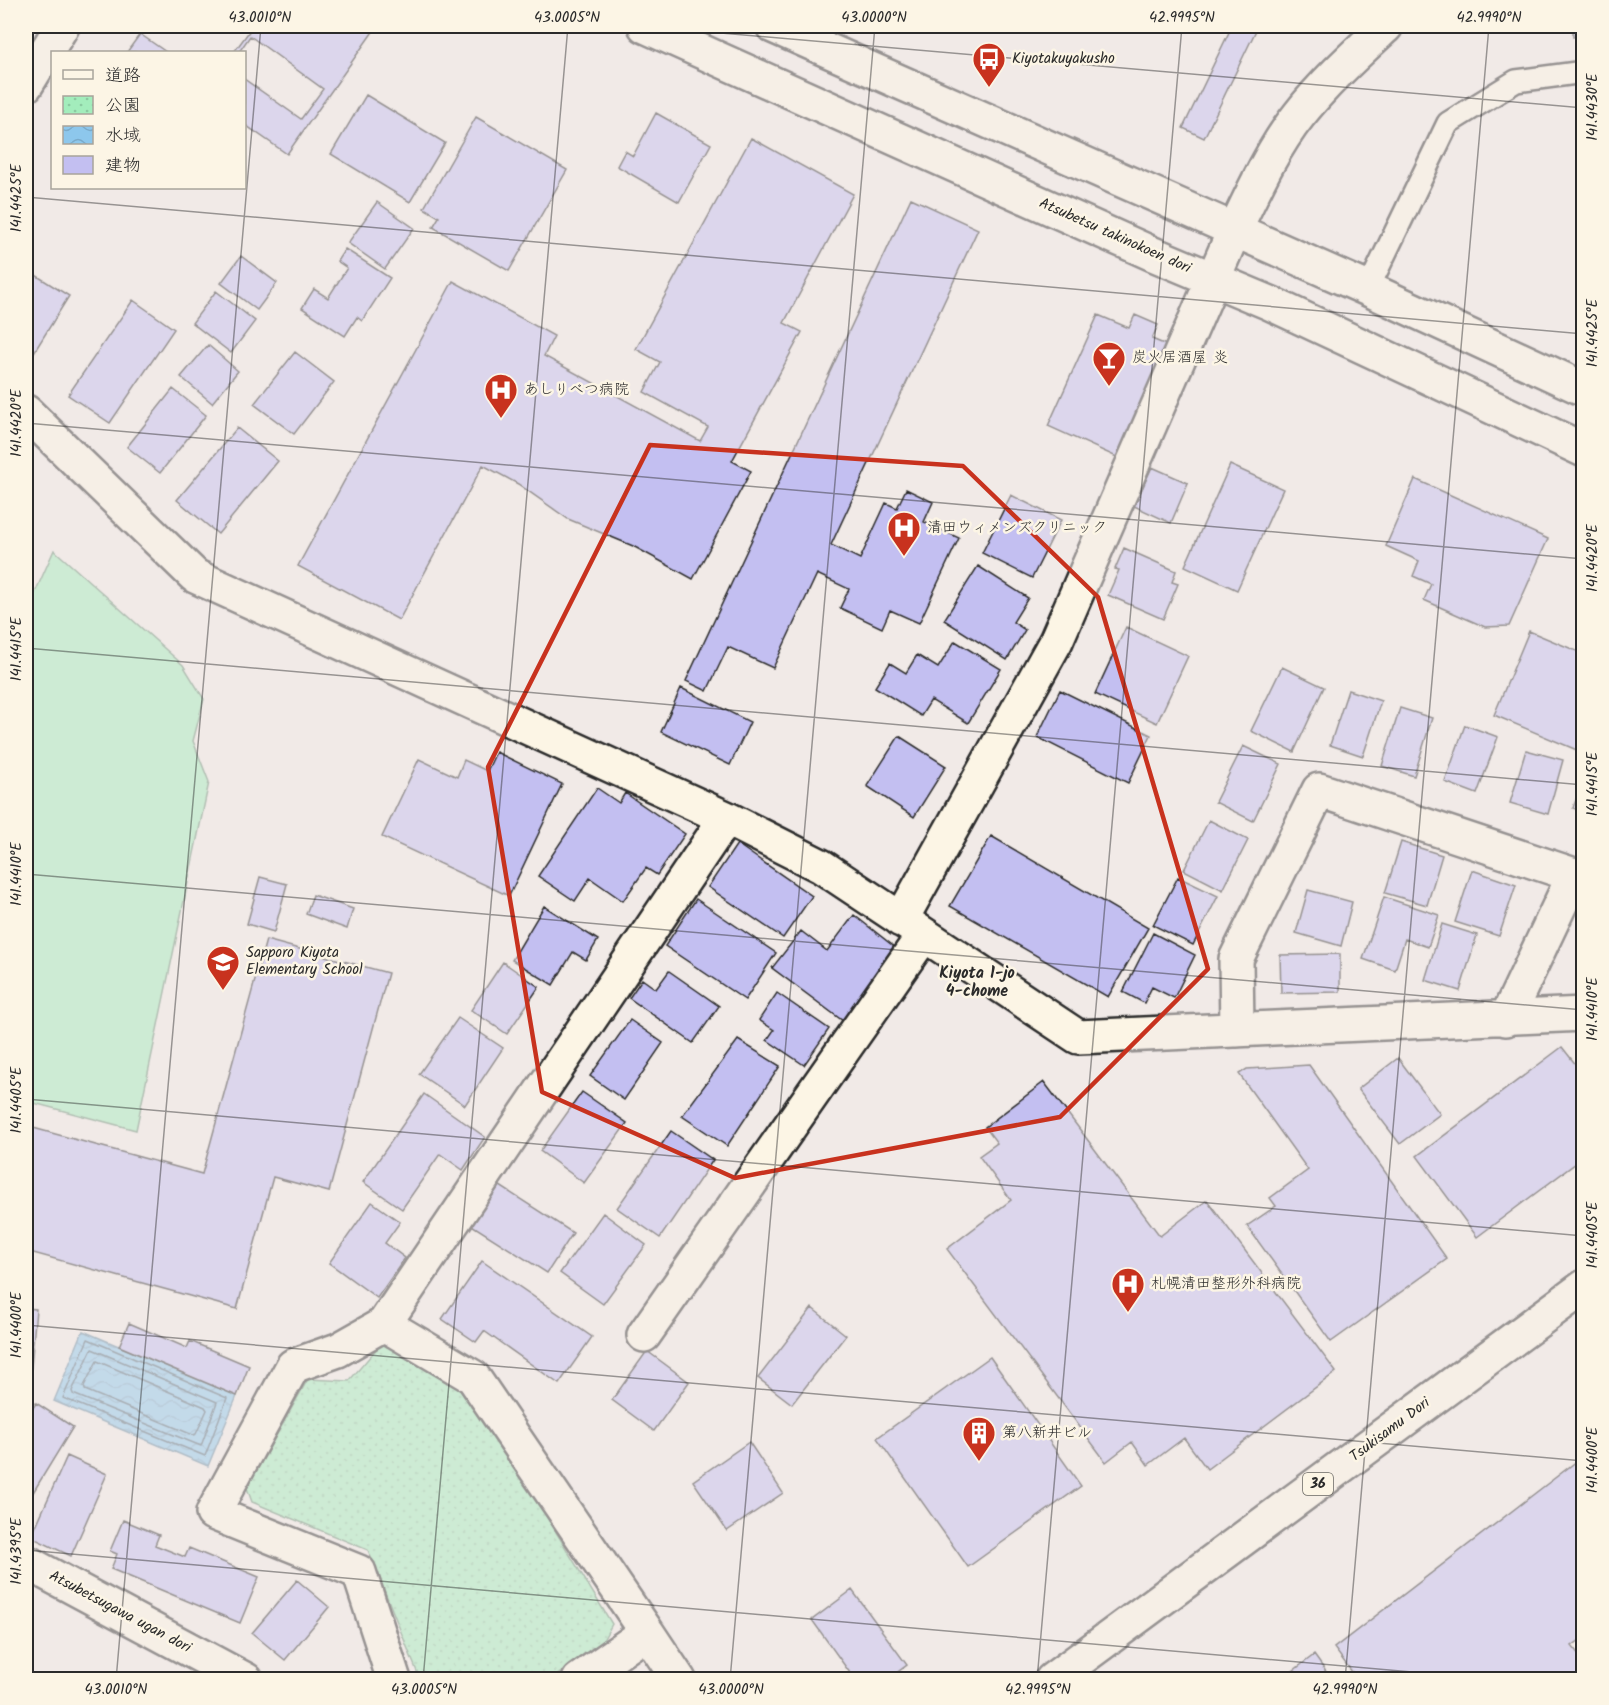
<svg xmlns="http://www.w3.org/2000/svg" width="1609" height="1705" font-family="Kalam,'Klee One',sans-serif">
  <defs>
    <pattern id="park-dots" width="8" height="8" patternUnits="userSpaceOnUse" patternTransform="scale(1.5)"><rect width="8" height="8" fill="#a3edbc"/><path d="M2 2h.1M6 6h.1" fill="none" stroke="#8ccba2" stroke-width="1.8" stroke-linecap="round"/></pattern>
    <pattern id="water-waves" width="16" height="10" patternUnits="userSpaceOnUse" patternTransform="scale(1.5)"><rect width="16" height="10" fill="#8dc7ec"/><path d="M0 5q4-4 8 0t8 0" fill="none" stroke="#7aabcb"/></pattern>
  </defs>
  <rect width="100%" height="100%" fill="#f1eae7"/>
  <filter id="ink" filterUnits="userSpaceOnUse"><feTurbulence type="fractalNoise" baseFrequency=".0167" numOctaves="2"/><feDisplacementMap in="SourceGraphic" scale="12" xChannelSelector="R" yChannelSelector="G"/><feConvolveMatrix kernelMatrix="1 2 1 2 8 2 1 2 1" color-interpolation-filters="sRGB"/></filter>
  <g filter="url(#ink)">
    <!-- park -->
    <path fill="url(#park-dots)" stroke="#678c74" stroke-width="1.5" d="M385 1339 472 1394 612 1624 602 1642 552 1679H420L368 1550 252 1502 247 1488 308 1379 349 1381Z"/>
    <!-- pitch -->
    <path fill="#a3edbc" stroke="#678c74" stroke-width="1.5" d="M54 550 183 665 204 699 193 741 209 782 136 1130 26 1101V613Z"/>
    <!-- water -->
    <path fill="url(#water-waves)" stroke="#66899f" stroke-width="1.5" d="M83 1331 237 1396 208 1466 54 1401Z"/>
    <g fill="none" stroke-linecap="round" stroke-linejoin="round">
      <!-- shore -->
      <path stroke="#526978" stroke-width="1.5" d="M88 1339 227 1398 205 1456 63 1398Z
        M92 1349 217 1402 201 1446 73 1394 72 1391Z
        M97 1361 205 1407 207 1410 196 1434 193 1435 85 1390 84 1386Z"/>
    </g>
    <!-- building -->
    <path fill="#c3bff1" stroke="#2b2b2b" stroke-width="1.5" d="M253 26H377L287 154 244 124V79L301 119 323 89 250 36 239 52H234Z
      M1232 26H1258L1204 138 1183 128Z
      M1573 26H1584V37H1573Z
      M140 34 166 52H127Z
      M366 95 445 143 410 202 331 154Z
      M656 113 711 144 679 202 617 166 625 151 633 156Z
      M476 117 567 170 509 271 433 227 439 217 424 208Z
      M751 138 853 194 784 323 802 332 732 461 751 471 693 579 633 546 568 519 518 484 483 465 399 620 298 566 453 281 554 336 544 356 700 441 708 427 644 392 660 362 636 349Z
      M911 198 978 229 831 545 860 559 886 503 897 508 906 489 933 502 924 522 959 538 919 623 890 610 882 628 840 608 849 589 817 574 773 668 728 647 707 691 686 681Z
      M377 202 414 228 385 269 348 243Z
      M345 249 390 278 362 321 357 317 345 336 302 308 314 289 328 298 347 268 337 261Z
      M241 256 277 283 257 310 221 283Z
      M26 269 69 296 33 354 26 349Z
      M216 291 255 321 231 353 192 323Z
      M133 300 174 329 110 423 68 395Z
      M1098 315 1129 328 1135 315 1158 325 1152 339 1171 347 1121 459 1048 426Z
      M208 345 238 371 212 403 181 377Z
      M295 352 334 382 294 434 254 404Z
      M173 389 206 415 160 473 127 447Z
      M237 428 278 461 218 534 177 500Z
      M1230 465 1283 489 1237 590 1185 566Z
      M1152 467 1188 483 1171 523 1134 506Z
      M1415 479 1548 539 1509 626 1485 627 1424 600 1431 584 1413 576 1419 561 1386 546Z
      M1011 495 1061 520 1032 578 982 553Z
      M1124 548 1176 571 1172 582 1178 584 1163 619 1108 595 1119 570 1115 569Z
      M978 566 1028 598 1013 622 1025 630 1007 660 944 620Z
      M1126 627 1188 656 1157 723 1095 694Z
      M1529 631 1584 654V753L1494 715Z
      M955 641 1001 669 968 723 931 700 921 716 875 687 890 663 906 673 917 655 938 668Z
      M1282 667 1324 687 1294 752 1251 731Z
      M681 688 750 722 730 765 661 732Z
      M1060 690 1151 735 1128 783 1037 737Z
      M1348 690 1381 701 1363 756 1330 745Z
      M1400 708 1432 718 1414 776 1382 766Z
      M1465 725 1498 737 1477 794 1445 782Z
      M899 736 946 766 914 817 867 786Z
      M1243 746 1281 764 1253 821 1215 802Z
      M1526 750 1563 760 1548 814 1510 803Z
      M496 752 562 784 509 896 382 837 419 759 457 777 464 760 487 771Z
      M1584 778V812L1573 808Z
      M597 788 619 803 625 793 685 834 657 875 646 868 623 901 590 878 575 901 538 876Z
      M1209 820 1248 840 1223 890 1184 870Z
      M991 836 1148 928 1108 997 950 906Z
      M1401 842 1442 855 1427 905 1385 893Z
      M737 844 812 896 783 938 708 887Z
      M1472 870 1516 885 1499 936 1455 922Z
      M260 877 287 884 274 932 247 924Z
      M1178 877 1218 896 1193 945 1153 925Z
      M1308 890 1352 902 1341 946 1296 933Z
      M313 895 353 909 347 929 306 914Z
      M1384 897 1439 915 1428 947 1405 939 1395 970 1363 959Z
      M696 899 776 953 745 1000 665 946Z
      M544 906 598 940 586 960 573 952 553 985 512 960Z
      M854 915 897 949 843 1021 772 968 801 931 827 951Z
      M1442 924 1477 935 1460 991 1425 980Z
      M1153 933 1195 955 1174 998 1152 987 1144 1003 1123 992Z
      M266 940 388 973 329 1192 273 1177 237 1309 26 1251V1126L202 1174Z
      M1340 954V992L1281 993 1280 955Z
      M503 962 539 987 507 1034 471 1010Z
      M669 971 719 1006 693 1043 629 998 642 979 656 989Z
      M777 993 829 1029 804 1065 767 1040 774 1030 759 1020Z
      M458 1018 503 1048 465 1105 419 1074Z
      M630 1020 663 1043 624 1100 590 1076Z
      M738 1040 780 1066 727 1146 682 1116Z
      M1562 1047 1584 1075V1157L1477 1237 1417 1156Z
      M1398 1058 1440 1114 1400 1144 1358 1089Z
      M1309 1065 1447 1259 1331 1342 1247 1226 1276 1206 1270 1198 1308 1170 1239 1074 1247 1069Z
      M1044 1082 1160 1236 1207 1200 1336 1372 1207 1469 1184 1438 1148 1465 1132 1442 1106 1462 947 1249 1011 1200 979 1156 997 1143 985 1127Z
      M582 1092 627 1123 584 1183 540 1151Z
      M424 1094 485 1137 463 1170 440 1154 402 1209 363 1182Z
      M671 1131 713 1160 660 1238 617 1208Z
      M497 1184 573 1233 547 1273 470 1224Z
      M372 1202 400 1222 385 1243 405 1258 377 1298 329 1263Z
      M603 1213 646 1245 603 1304 560 1273Z
      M482 1261 592 1337 559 1384 484 1331 476 1342 442 1319Z
      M26 1308 36 1309 31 1368H26Z
      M812 1308 846 1335 792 1404 758 1378Z
      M129 1323 187 1348 190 1341 249 1366 237 1396 119 1346Z
      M647 1351 689 1382 654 1431 612 1400Z
      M990 1357 1081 1486 968 1567 877 1438Z
      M36 1403 73 1427 26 1504V1419Z
      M749 1442 783 1493 727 1531 693 1481Z
      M67 1456 107 1474 71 1556 31 1537Z
      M1577 1461 1584 1469V1637L1572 1646 1584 1661V1680H1358L1334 1648Z
      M123 1520 159 1535 155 1545 185 1557 189 1548 259 1577 240 1623 111 1569 117 1554 110 1551Z
      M297 1580 329 1607 285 1660 252 1633Z
      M852 1590 907 1665 887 1680H855L812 1620Z
      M1314 1655 1332 1680H1281Z"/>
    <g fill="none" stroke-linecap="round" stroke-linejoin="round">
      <defs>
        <path id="lane" d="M1368 289 1448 123 1516 81 1584 72"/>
        <path id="street" d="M26 412 195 576 726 818 821 866 1078 1037 1584 1014
          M901 920 1056 641 1234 231C1253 192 1272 149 1299 115 1325 82 1356 54 1386 26
          M1237 1030 1236 959 1319 790 1574 875 1506 1019
          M384 1324 473 1377 647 1632
          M644 1335 923 936
          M394 1680 359 1572 213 1513 293 1366 338 1350 384 1324 726 818
          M579 1680 647 1632 679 1680"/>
        <path id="secondary" d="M645 26 1153 254 1270 303 1584 450
          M773 26 1368 289 1584 389
          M26 85 62 26
          M26 1562 246 1680"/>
        <path id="highway" d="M1052 1680 1584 1287"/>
      </defs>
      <!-- lane casing -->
      <use href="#lane" stroke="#2b2b2b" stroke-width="26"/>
      <!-- street casing -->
      <use href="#street" stroke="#2b2b2b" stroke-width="38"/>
      <!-- secondary casing -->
      <use href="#secondary" stroke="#2b2b2b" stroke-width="38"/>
      <!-- highway casing -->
      <use href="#highway" stroke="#2b2b2b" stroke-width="38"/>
      <!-- lane -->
      <use href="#lane" stroke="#fcf5e5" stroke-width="21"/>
      <!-- street -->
      <use href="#street" stroke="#fcf5e5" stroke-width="33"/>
      <!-- secondary -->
      <use href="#secondary" stroke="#fcf5e5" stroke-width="33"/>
      <!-- highway -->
      <use href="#highway" stroke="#fcf5e5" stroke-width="33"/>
    </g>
  </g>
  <!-- marked area -->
  <path d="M0 0H1609V1705H0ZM650 445 963 466 1098 597 1208 969 1060 1117 735 1178 542 1092 488 767Z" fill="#f1eae7" fill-opacity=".55" fill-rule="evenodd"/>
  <path fill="none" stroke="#c8321e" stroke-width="4.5" stroke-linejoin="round" d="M650 445 963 466 1098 597 1208 969 1060 1117 735 1178 542 1092 488 767Z"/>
  <!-- ticks -->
  <path fill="none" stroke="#2b2b2b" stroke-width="1.5" stroke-opacity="0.45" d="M640 26 1584 108M26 197 1584 334M26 423 1584 559M26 648 1584 785M26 874 1584 1010M26 1099 1584 1236M26 1325 1584 1461M26 1550 1503 1680M116 1680 261 26M423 1680 568 26M730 1680 875 26M1037 1680 1182 26M1345 1680 1489 26"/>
  <!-- icons -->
  <defs>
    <symbol id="bus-pin" viewBox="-11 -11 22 30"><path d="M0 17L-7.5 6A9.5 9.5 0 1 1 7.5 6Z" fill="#c8321e" stroke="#fcf5e5"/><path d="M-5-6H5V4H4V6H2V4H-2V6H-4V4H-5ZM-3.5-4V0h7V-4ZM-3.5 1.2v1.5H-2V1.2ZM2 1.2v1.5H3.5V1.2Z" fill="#fff"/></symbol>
    <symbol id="bar-pin" viewBox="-11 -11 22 30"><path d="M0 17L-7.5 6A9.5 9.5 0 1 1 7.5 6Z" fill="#c8321e" stroke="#fcf5e5"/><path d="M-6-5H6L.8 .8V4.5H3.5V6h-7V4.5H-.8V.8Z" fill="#fff"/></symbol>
    <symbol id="hospital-pin" viewBox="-11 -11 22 30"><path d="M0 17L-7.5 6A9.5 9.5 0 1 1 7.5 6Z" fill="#c8321e" stroke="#fcf5e5"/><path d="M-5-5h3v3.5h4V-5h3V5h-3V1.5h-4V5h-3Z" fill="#fff"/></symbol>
    <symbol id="school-pin" viewBox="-11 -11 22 30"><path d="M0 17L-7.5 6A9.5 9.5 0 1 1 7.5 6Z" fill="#c8321e" stroke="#fcf5e5"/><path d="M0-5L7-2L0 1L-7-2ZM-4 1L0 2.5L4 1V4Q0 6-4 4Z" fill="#fff"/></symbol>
    <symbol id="building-pin" viewBox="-11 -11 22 30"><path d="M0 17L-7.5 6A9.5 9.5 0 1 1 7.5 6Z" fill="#c8321e" stroke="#fcf5e5"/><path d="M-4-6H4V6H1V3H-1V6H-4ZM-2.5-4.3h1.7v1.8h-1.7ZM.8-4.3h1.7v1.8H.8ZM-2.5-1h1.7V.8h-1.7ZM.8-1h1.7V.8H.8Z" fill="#fff"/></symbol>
  </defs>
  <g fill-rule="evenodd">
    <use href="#bus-pin" x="970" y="40" width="38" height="52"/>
    <use href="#bar-pin" x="1090" y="339" width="38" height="52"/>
    <use href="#hospital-pin" x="482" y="371" width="38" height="52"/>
    <use href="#hospital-pin" x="885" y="509" width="38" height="52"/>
    <use href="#school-pin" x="204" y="943" width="38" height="52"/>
    <use href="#hospital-pin" x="1109" y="1265" width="38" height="52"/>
    <use href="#building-pin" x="960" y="1414" width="38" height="52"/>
  </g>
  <g text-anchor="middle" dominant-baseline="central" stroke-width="5" stroke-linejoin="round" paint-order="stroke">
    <!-- shield labels -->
    <rect fill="#fcf5e5" stroke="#6a6863" stroke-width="1.5" x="1303" y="1473" width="30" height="22" rx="4.5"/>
    <g font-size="14" font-weight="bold" fill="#2b2b2b">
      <text x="1318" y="1484">36</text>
    </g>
    <!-- poi labels -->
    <g font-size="15" fill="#2b2b2b" stroke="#fcf5e5" text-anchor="start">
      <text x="1012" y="59">Kiyotakuyakusho</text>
      <text x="1132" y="358">炭火居酒屋 炎</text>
      <text x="524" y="390">あしりべつ病院</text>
      <text x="927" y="528">清田ウィメンズクリニック</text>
      <text x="246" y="953">Sapporo Kiyota<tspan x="246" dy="17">Elementary School</tspan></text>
      <text x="1151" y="1284">札幌清田整形外科病院</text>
      <text x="1002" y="1433">第八新井ビル</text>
    </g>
    <!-- street labels -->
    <g font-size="15" fill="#2b2b2b" stroke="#fcf5e5">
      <text transform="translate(1115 236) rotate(24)">Atsubetsu takinokoen dori</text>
      <text transform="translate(1390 1430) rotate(-37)">Tsukisamu Dori</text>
      <text transform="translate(120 1612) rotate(28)">Atsubetsugawa ugan dori</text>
    </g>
    <!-- neighbourhood labels -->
    <g font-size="16" font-weight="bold" fill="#2b2b2b" stroke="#fcf5e5">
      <text x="977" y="973">Kiyota 1-jo<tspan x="977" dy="18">4-chome</tspan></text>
    </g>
  </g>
  <!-- margin -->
  <rect width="1609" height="1705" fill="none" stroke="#fcf5e5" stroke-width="66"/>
  <!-- legend -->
  <rect x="51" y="51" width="195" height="138" fill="#fcf5e5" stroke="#a8a49b" stroke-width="1.5"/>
  <rect x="63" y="70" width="30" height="9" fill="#fcf5e5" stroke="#a8a49b" stroke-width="1.5"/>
  <text x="105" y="81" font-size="18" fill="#2b2b2b">道路</text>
  <rect x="63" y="96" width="30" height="18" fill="url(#park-dots)" stroke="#a8a49b" stroke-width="1.5"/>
  <text x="105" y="111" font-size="18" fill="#2b2b2b">公園</text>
  <rect x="63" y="126" width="30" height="18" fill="url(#water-waves)" stroke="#a8a49b" stroke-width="1.5"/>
  <text x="105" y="141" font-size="18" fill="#2b2b2b">水域</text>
  <rect x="63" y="156" width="30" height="18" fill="#c3bff1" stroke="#a8a49b" stroke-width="1.5"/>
  <text x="105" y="171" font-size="18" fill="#2b2b2b">建物</text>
  <rect x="33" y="33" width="1543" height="1639" fill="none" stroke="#2b2b2b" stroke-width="2"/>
  <g font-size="15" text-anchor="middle" fill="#2b2b2b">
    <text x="260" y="22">43.0010°N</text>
    <text x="567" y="22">43.0005°N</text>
    <text x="874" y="22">43.0000°N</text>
    <text x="1182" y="22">42.9995°N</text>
    <text x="1489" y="22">42.9990°N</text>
    <text transform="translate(1592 107) rotate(-90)" y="5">141.4430°E</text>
    <text transform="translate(16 198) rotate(-90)" y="5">141.4425°E</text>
    <text transform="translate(1592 333) rotate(-90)" y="5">141.4425°E</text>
    <text transform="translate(16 423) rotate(-90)" y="5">141.4420°E</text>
    <text transform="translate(1592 558) rotate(-90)" y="5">141.4420°E</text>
    <text transform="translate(16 649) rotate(-90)" y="5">141.4415°E</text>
    <text transform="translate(1592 784) rotate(-90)" y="5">141.4415°E</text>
    <text transform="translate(16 874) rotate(-90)" y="5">141.4410°E</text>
    <text transform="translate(1592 1009) rotate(-90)" y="5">141.4410°E</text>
    <text transform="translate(16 1100) rotate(-90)" y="5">141.4405°E</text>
    <text transform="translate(1592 1235) rotate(-90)" y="5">141.4405°E</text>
    <text transform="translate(16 1325) rotate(-90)" y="5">141.4400°E</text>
    <text transform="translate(1592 1460) rotate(-90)" y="5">141.4400°E</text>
    <text transform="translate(16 1551) rotate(-90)" y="5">141.4395°E</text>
    <text x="116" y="1694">43.0010°N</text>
    <text x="424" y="1694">43.0005°N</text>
    <text x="731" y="1694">43.0000°N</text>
    <text x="1038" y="1694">42.9995°N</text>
    <text x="1345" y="1694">42.9990°N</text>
  </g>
</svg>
